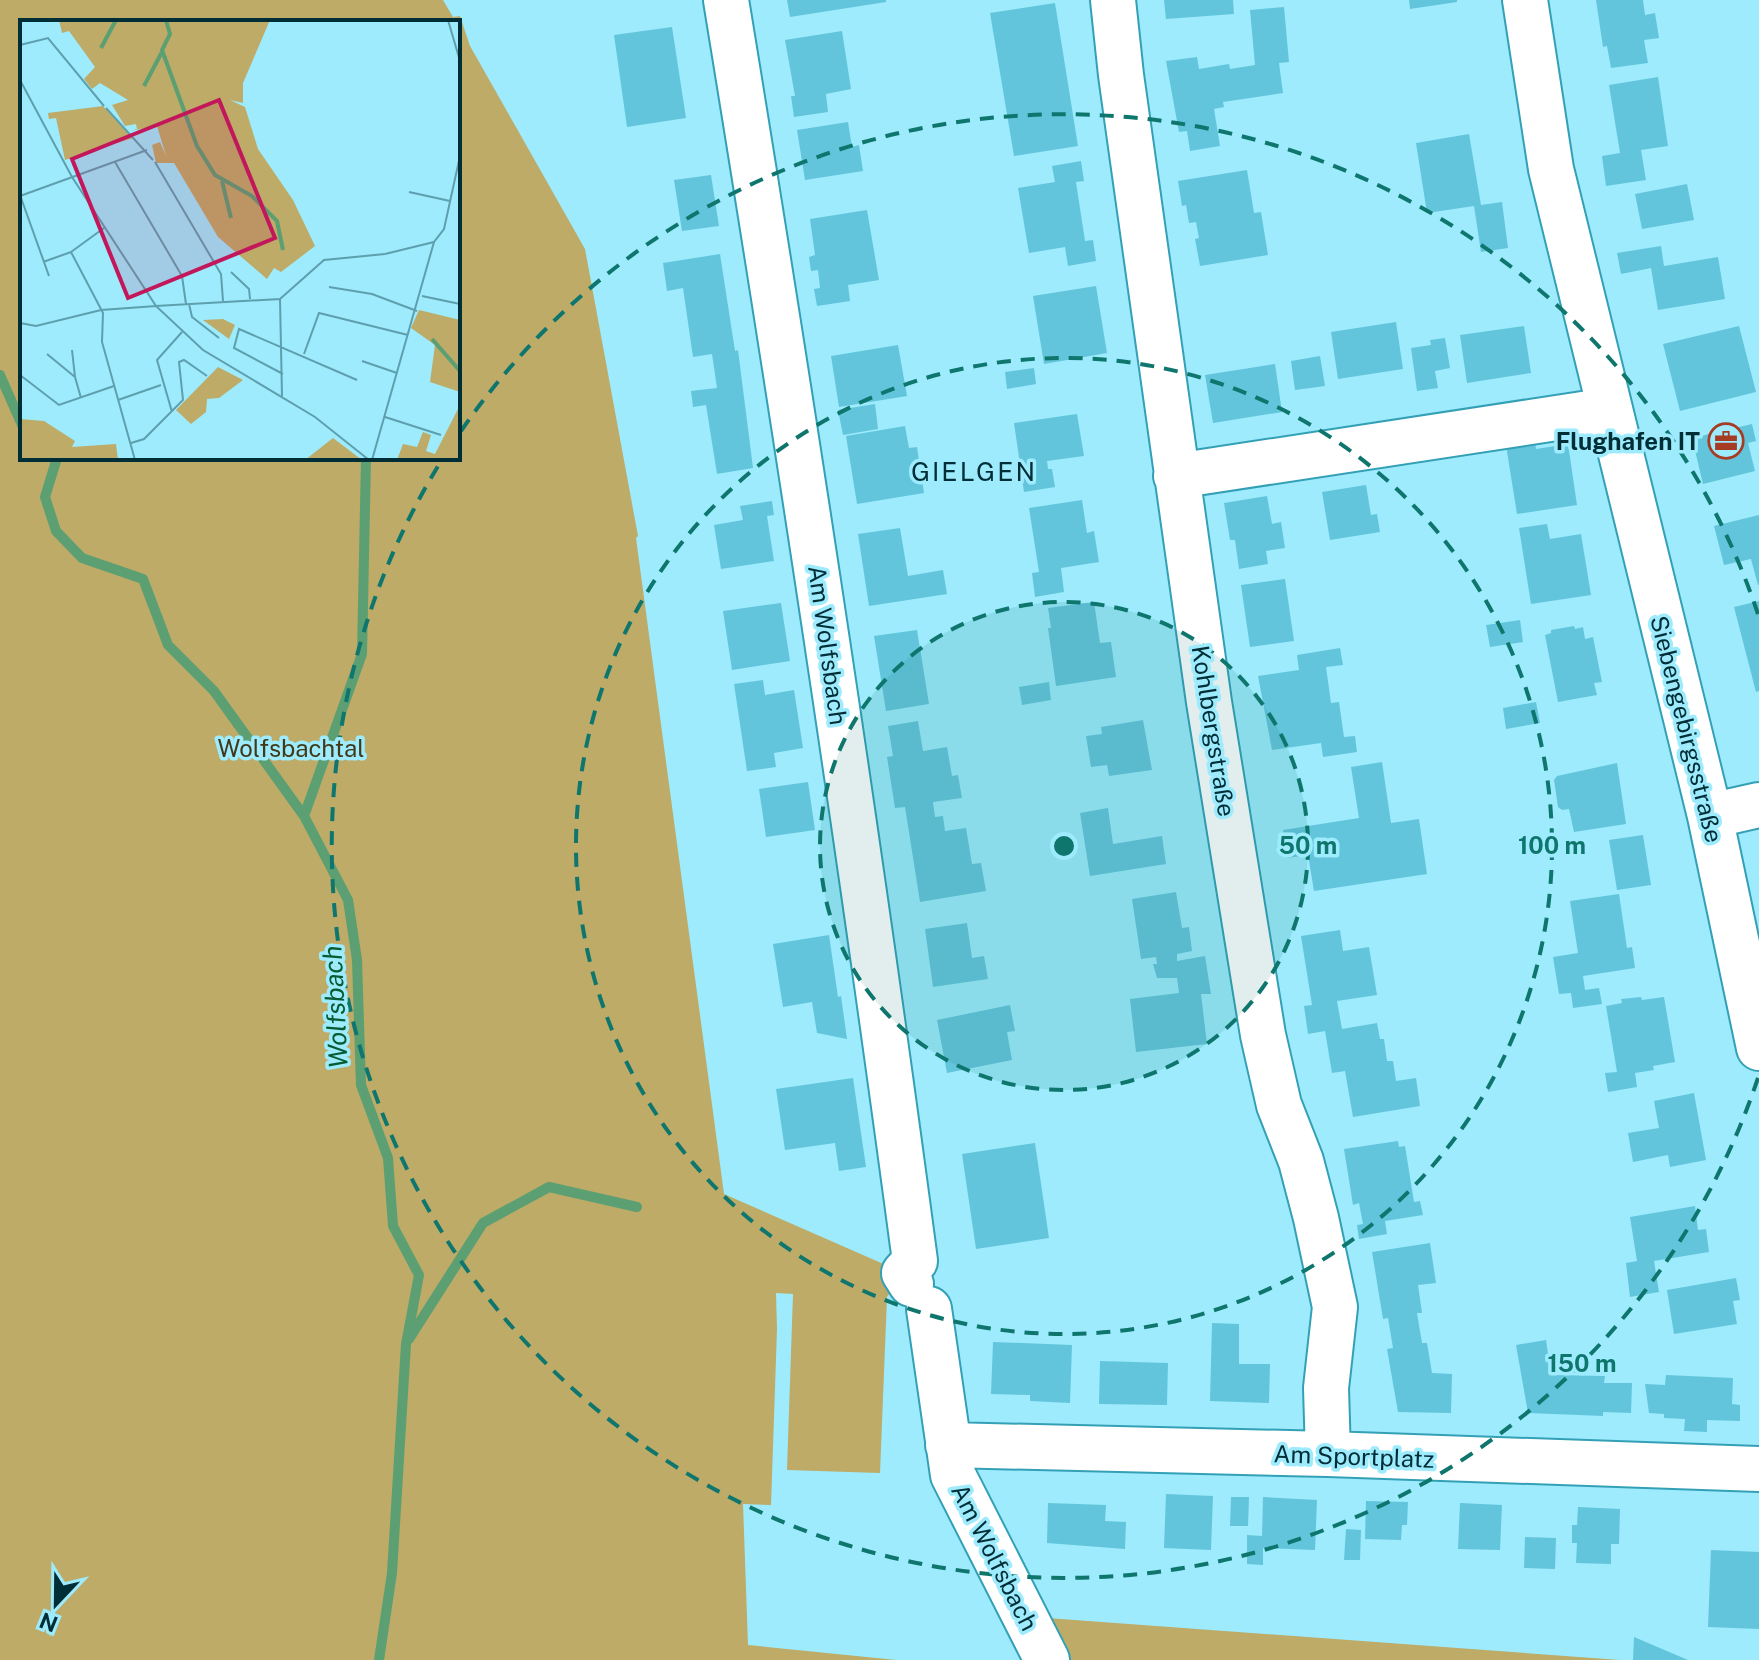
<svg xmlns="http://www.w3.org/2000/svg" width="1759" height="1660" font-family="'Public Sans',sans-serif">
  <rect width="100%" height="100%" fill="#9debfd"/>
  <!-- green -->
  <path fill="#bdab67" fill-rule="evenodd" d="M0 0H443L453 17 460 16 470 46 585 249 638 536 636 538 724 1194 904 1273 887 1297 880 1473 787 1470 793 1294 776 1293 777 1329 771 1505 743 1504 748 1645 896 1660H0ZM22 22H458V458H22Z
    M1047 1618 1620 1660H1067Z"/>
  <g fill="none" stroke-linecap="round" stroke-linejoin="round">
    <!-- stream -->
    <path stroke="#5b9f73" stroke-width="10" d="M0 375 22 425
      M57 458 45 497 56 531 82 558 143 579 168 645 214 691 304 816 348 900 357 960 361 1085 388 1158 393 1226 419 1275 406 1344 392 1573 379 1660
      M304 816 362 654 366 458
      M409 1339 483 1223 549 1187 637 1207"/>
  </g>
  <!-- building -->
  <path fill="#63c5db" d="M787 0H886V2L790 17Z
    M1164 0H1233L1234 14 1166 19Z
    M1409 0H1457V2L1410 9Z
    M1596 0H1643L1645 15 1655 13 1659 38 1644 40 1648 63 1611 68 1607 46 1603 47Z
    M1055 3 1078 146 1014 156 990 13Z
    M1284 7 1289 62 1279 63 1283 93 1223 102 1224 107 1214 109 1220 146 1190 151 1187 131 1179 132 1166 61 1197 57 1199 69 1229 64 1230 69 1255 65 1250 10Z
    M672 27 686 118 627 127 614 35Z
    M842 31 851 89 826 94 828 112 794 117 791 96H795L785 40Z
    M1658 77 1668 146 1641 150 1646 180 1606 186 1602 156 1620 153 1609 85Z
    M848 122 852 147 859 145 863 171 805 180 797 130Z
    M1469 134 1481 205 1502 202 1508 248 1481 252 1474 206 1427 213 1416 143Z
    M1081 161 1084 181 1076 182 1085 241 1093 240 1096 261 1068 266 1065 247 1029 253 1018 188 1055 182 1052 166Z
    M1247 170 1254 213 1261 212 1268 255 1200 266 1195 239 1199 238 1196 222 1189 223 1186 205 1182 206 1178 181Z
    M711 175 719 226 682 231 674 180Z
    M1687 184 1694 220 1642 229 1635 194Z
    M867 210 879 280 848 285 850 301 817 306 814 289 820 288 818 270 811 271 809 257 815 255 810 219Z
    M1661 246 1664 266 1718 257 1725 299 1658 310 1651 268 1621 274 1617 253Z
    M720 254 735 351 738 350 753 468 717 474 706 405 693 407 691 391 717 388 712 354 693 357 683 288 667 291 663 263Z
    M1096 286 1107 353 1044 364 1033 296Z
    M1396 322 1403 369 1338 379 1331 332Z
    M1524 326 1531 373 1467 383 1460 335Z
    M1739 326 1756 392 1680 411 1663 344Z
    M1445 338 1450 368 1435 371 1438 388 1417 391 1411 348 1431 345 1430 340Z
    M898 345 907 396 839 407 831 356Z
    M1320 356 1325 386 1295 390 1291 361Z
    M1275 364 1282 412 1213 423 1205 375Z
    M1034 368 1036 384 1007 389 1005 372Z
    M875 404 878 429 843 435 838 410Z
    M1077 414 1084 456 1047 461 1048 469H1052L1055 487 1024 492 1014 423Z
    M1752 424 1756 441 1748 443 1755 471 1703 484 1692 438Z
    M905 426 909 448 917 447 924 493 857 504 846 436Z
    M1534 434 1536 449 1568 444 1577 505 1517 514 1505 439Z
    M1366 485 1371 515 1377 514 1380 532 1330 540 1322 492Z
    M1267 496 1272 524 1281 522 1285 548 1266 551 1268 564 1239 569 1235 540H1230L1224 503Z
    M1082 500 1087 533 1094 531 1099 562 1061 568 1064 592 1035 597 1032 573 1039 572 1029 508Z
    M772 501 774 515 767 516 774 561 721 569 714 525 743 520 740 506Z
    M1759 515V585H1758L1751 559 1724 565 1714 526Z
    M1547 524 1550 539 1581 534 1591 595 1531 604 1519 528Z
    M900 528 908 576 943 570 947 594 869 606 858 534Z
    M1285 579 1294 641 1250 647 1241 585Z
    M1759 601V691L1756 692 1734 607Z
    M1094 602 1100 643 1111 642 1116 677 1056 686 1048 628H1051L1048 608Z
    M781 603 790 661 732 670 723 611Z
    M1520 620 1523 642 1490 647 1486 625Z
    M1574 626 1575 629 1583 627 1585 639 1593 637 1602 682 1594 683 1597 695 1558 702 1545 635 1551 633V630Z
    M917 630 929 704 886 711 874 636Z
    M1340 648 1343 665 1326 667 1331 703 1339 702 1344 737 1355 736 1357 752 1323 757 1321 743 1272 750 1258 676 1299 670 1297 655Z
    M763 680 765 695 794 690 803 748 774 753 776 767 747 771 734 684Z
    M1049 682 1051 700 1022 705 1019 687Z
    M1536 702 1540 723 1506 729 1503 708Z
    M1143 720 1152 770 1109 776 1107 765 1091 767 1086 736 1102 734 1101 727Z
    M918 721 923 751 947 747 952 776 958 775 962 798 933 802 935 817 943 816 945 831 966 828 972 864 981 863 986 891 920 902 905 807 895 808 887 757 893 756 888 726Z
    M1382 762 1391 823 1419 819 1427 874 1314 891 1308 855 1287 858 1283 830 1359 818 1351 767Z
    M1617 763 1626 824 1574 832 1569 809 1562 810 1558 807 1554 780 1557 776Z
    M808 782 815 830 766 837 759 789Z
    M1108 808 1113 844 1162 836 1166 864 1090 876 1080 813Z
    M1643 835 1651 885 1617 890 1609 840Z
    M1176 892 1182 928 1189 927 1192 951 1177 954V961L1205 956 1211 994H1201L1207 1044 1136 1052 1130 999 1179 993 1177 978H1157L1153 964H1157L1156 957 1141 959 1132 899Z
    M1619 894 1627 948 1632 947 1635 968 1583 976 1585 990 1599 988 1602 1004 1573 1008 1571 993 1559 994 1553 957 1578 953 1570 901Z
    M967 923 972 958 984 956 988 979 933 987 925 929Z
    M1340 930 1343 951 1369 947 1377 995 1337 1001 1342 1029 1377 1023 1380 1039H1384L1387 1061H1393L1396 1081 1416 1078 1420 1106 1353 1117 1345 1071 1332 1073 1325 1031 1308 1034 1304 1006 1312 1005 1301 936Z
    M829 935 838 997 841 996 847 1039 817 1033 812 1002 783 1007 773 944Z
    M1641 997 1642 1000 1664 997 1675 1062 1653 1066 1654 1070 1635 1073 1637 1087 1608 1092 1605 1073 1617 1072 1606 1006 1622 1003 1621 999Z
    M1010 1005 1015 1031 1007 1032 1012 1060 947 1073 937 1020Z
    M853 1078 866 1167 839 1171 835 1143 785 1150 776 1089Z
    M1694 1093 1706 1160 1670 1167 1668 1155 1633 1162 1628 1133 1659 1128 1654 1101Z
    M1398 1141 1399 1147 1405 1146 1414 1202 1420 1201 1423 1215 1385 1221 1387 1234 1359 1239 1357 1225 1363 1224 1359 1203 1353 1205 1344 1149Z
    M1035 1143 1049 1238 976 1249 962 1154Z
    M1695 1206 1698 1230 1706 1229 1709 1252 1654 1261 1659 1292 1630 1297 1626 1263 1637 1261 1630 1217Z
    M1430 1243 1436 1283 1418 1285 1422 1313H1417L1422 1343H1427L1432 1373 1452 1374 1451 1413 1398 1412 1387 1349 1393 1348 1388 1318 1383 1319 1372 1252Z
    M1736 1278 1740 1300 1733 1301 1737 1324 1674 1334 1667 1290Z
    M1212 1323 1239 1324V1364H1270L1269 1403 1210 1401Z
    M1546 1340 1551 1375 1605 1376 1604 1383H1632L1631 1413 1603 1412V1416L1528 1413 1516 1345Z
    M993 1342 1072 1345 1070 1403 1030 1401V1395L991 1394Z
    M1100 1361 1168 1363 1167 1405 1099 1404Z
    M1666 1375 1733 1378 1732 1404 1740 1405V1421L1707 1420V1432L1684 1431 1685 1419 1664 1418V1414L1649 1413 1645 1384 1665 1385Z
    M1166 1494 1213 1496 1211 1550 1164 1548Z
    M1231 1497H1249L1248 1526H1230Z
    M1263 1497 1317 1500 1315 1550 1263 1548V1565L1247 1564V1535L1262 1536Z
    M1366 1501 1408 1502 1407 1525H1402L1401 1540 1365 1539Z
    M1048 1503 1106 1505 1105 1521 1126 1522 1125 1549 1047 1543Z
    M1460 1503 1502 1505 1500 1550 1458 1549Z
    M1578 1507 1620 1509 1619 1544H1611V1564L1576 1563 1577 1543H1572V1525H1577Z
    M1346 1529 1361 1530 1360 1560H1344Z
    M1525 1537 1556 1538 1555 1569 1524 1568Z
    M1711 1550 1759 1552V1629L1708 1627Z
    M1634 1637 1688 1660H1633Z"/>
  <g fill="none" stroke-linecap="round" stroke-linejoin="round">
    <defs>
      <path id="minor" d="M726 0C795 420 859 840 915 1261L904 1273 911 1284
        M1113 0 1121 75 1209 702 1263 1035 1279 1105 1301 1161 1316 1218 1335 1307 1326 1388 1328 1454
        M1525 0 1551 169 1710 816 1759 1048
        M1176 476 1609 410
        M1710 816 1759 805
        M929 1309 953 1475 1047 1660
        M948 1445 1328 1454 1759 1469"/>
    </defs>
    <!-- minor casing -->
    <use href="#minor" stroke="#34a0b6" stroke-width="48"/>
    <!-- minor -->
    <use href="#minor" stroke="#fff" stroke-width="44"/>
  </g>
  <!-- distance rings -->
  <circle cx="1064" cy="846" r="244" fill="#0f766e" fill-opacity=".12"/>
  <g fill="none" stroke="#0f766e" stroke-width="4" stroke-dasharray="14 10">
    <circle cx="1064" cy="846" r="244"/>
    <circle cx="1064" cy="846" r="488"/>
    <path d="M1758 1078A732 732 0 1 1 443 458M461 431A732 732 0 0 1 1758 614"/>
  </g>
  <!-- icons -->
  <defs>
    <symbol id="office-ring" viewBox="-11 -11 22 22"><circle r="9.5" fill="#9debfd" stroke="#a53c23" stroke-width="1.5"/><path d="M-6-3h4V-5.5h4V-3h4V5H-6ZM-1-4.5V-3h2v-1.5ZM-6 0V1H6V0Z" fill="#a53c23"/></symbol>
  </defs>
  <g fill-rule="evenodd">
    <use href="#office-ring" x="1706" y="421" width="40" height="40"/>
  </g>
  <g text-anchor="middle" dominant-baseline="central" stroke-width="7" stroke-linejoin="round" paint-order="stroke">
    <!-- poi labels -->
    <g font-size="24" font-weight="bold" fill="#002e37" stroke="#9debfd" text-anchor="end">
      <text x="1700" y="441">Flughafen IT</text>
    </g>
    <!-- street labels -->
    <g font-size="24" fill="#002e37" stroke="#9debfd">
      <text transform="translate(828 645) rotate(82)">Am Wolfsbach</text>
      <text transform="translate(1687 729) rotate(76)">Siebengebirgsstraße</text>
      <text transform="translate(1214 731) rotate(81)">Kohlbergstraße</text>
      <text transform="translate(1354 1456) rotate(2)">Am Sportplatz</text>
      <text transform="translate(995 1557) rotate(63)">Am Wolfsbach</text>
    </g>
    <!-- park labels -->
    <g font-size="24" fill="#413818" stroke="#9debfd">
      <text x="291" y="748">Wolfsbachtal</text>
    </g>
    <!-- neighbourhood labels -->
    <g font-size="26" letter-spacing="2" fill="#002e37" stroke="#9debfd">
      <text x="974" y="471">GIELGEN</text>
    </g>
    <!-- water labels -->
    <g font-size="26" font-style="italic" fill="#055b32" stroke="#9debfd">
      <text transform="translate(335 1007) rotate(-93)">Wolfsbach</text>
    </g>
  </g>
  <!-- overview -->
  <g transform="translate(20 20)">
    <rect width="440" height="440" fill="#9debfd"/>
    <path d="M39 0H250L223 63V83L210 80 225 87 238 129 273 180 295 226 261 252 254 248 247 259 198 217 154 143H136L132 125 140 122 146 136 137 106 110 111 117 109 116 104 105 106 92 85 108 80 80 63 72 69 64 59 75 47 49 11 42 13ZM83 86 113 118 45 140 36 98 29 99 28 93ZM399 290 440 300V372L410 362 415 325 391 308ZM203 299 215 305 209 319 183 300ZM198 347 223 360 199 378 187 379 186 392 171 404 156 390ZM440 385V440H377L383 424 397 427 403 412 411 415 406 431 415 434ZM0 399 24 401 55 421 52 427 96 424 98 440H0ZM313 418 342 440H285Z" fill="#bdab67"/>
    <path fill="none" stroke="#5b9f73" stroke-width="4" d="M146 0 150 14 142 30 177 126 195 155 232 176 257 201 263 230M81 28 96 0M124 66 142 32M202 161 211 198M412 319 440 351"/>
    <path fill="none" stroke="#5e9fae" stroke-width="2" d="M428 0 440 41M0 25 28 18 84 86M0 60 52 157 136 286 260 279 304 240 365 234 414 222M86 88 133 140M95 142 162 256 166 284M135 142 201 254 203 281M389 172 430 181M0 175 29 256M0 176 127 130M51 232 84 208M23 242 51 232 83 293 82 322 115 440M211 252 229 269 230 279M309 267 352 274 397 291M402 276 440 284M260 279 262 376M169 284 172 297 199 318M0 303 16 306 81 290 136 286 183 330 295 397 349 440M52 330 55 357M27 334 55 357 61 378M284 334 299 293 388 315M342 341 377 353M263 354 214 328 219 309 337 360M0 355 39 385 94 366M98 380 141 365M152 392 137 340 162 312M365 397 421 415M111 423 124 419 163 380 159 342 164 340 187 356M352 440 414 222 424 209 440 136"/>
    <path fill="#c2185b" fill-opacity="0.15" stroke="#c2185b" stroke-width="4" d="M199 80 255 218 108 278 52 139Z"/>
    <rect width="440" height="440" fill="none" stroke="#002e37" stroke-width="4"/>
  </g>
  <circle cx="1064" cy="846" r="12" fill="#0f766e" stroke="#9debfd" stroke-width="4"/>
  <g font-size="24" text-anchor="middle" font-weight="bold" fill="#0f766e" stroke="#9debfd" stroke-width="7" stroke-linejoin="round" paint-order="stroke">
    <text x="1308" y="854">50 m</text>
    <text x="1552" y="854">100 m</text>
    <text x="1582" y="1372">150 m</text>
  </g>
  <!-- north arrow -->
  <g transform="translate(56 1604) rotate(202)" stroke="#9debfd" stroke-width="6" paint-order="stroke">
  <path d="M0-6L14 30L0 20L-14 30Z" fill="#002e37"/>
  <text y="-12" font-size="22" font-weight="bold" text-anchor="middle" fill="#002e37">N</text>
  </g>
</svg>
